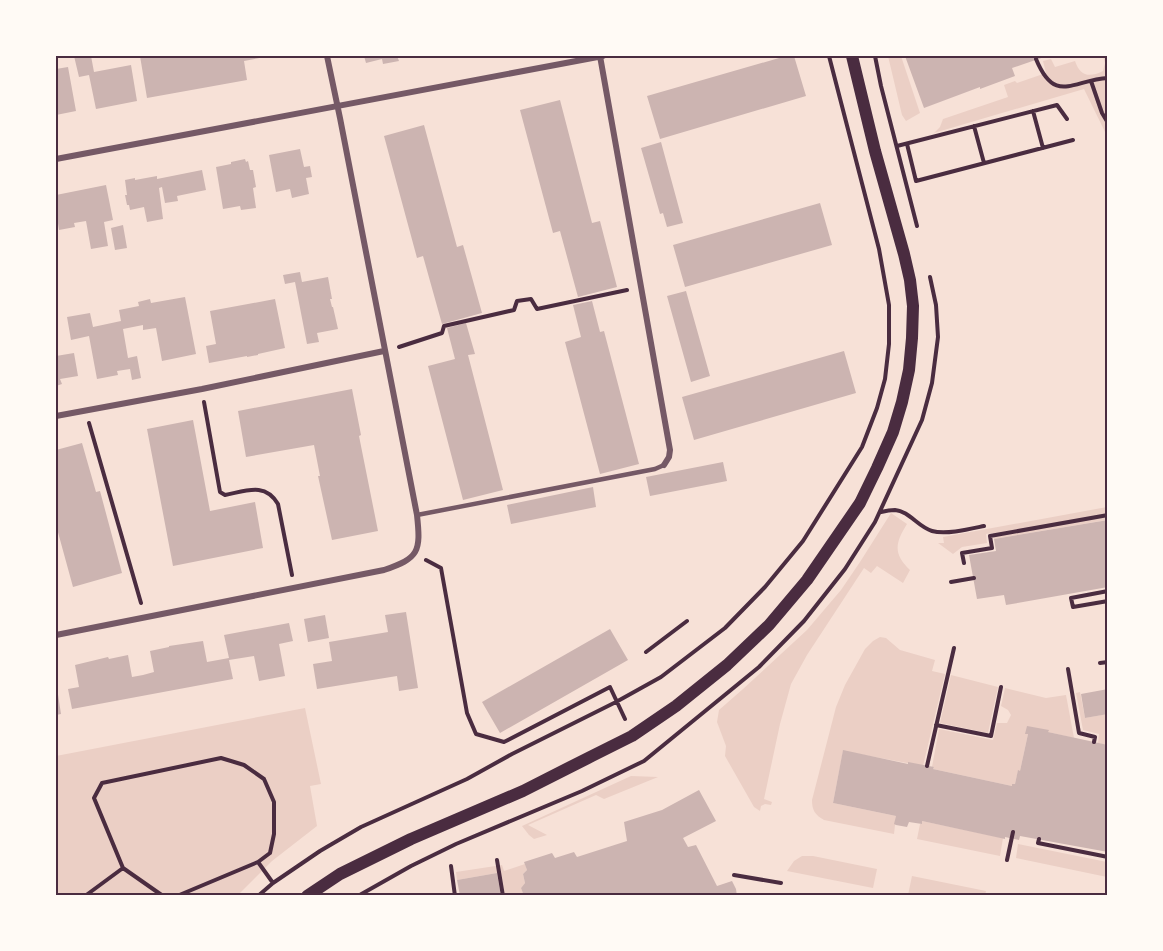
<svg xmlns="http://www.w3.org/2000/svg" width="1163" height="951" font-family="'Zilla Slab',serif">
  <rect width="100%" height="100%" fill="#f7e1d7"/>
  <!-- green -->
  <path fill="#ebcfc5" d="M888 56H901L920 113 906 121 902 115Z
    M1103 56H1107V136L1084 89 934 133 940 127 943 119 1008 97 1004 85 1015 81 1017 83 1046 73 1043 61 1051 59 1055 67 1075 61C1080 76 1089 78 1103 71L1105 63Z
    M1107 507V520L994 539 993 533 986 534 987 543 962 547 953 554 938 543H944L943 537Z
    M891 513 907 524C895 543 893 554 910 570L903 583 877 566 871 573 864 568 807 655 791 684 780 724 764 799 772 802 771 805 765 804 761 806 760 811 754 807 725 756 726 746 717 722 719 710 743 689 807 630 841 590 860 562Z
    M880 637 886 638 900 650 935 660 932 671 945 674 923 766 843 751 833 803 896 816 894 834 824 820C815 815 812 810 812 800L836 707 845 685 865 649 873 641Z
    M951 675 998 687 988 733 940 723Z
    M1005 688 1046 698 1066 695 1074 738 1048 732V730L1026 733 1028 734 1020 771H1018L1015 784H1013L1012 786 933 769 934 767H932L939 729 993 740 997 723H1007L1011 715 1008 710 1001 706Z
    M1080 692 1085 718 1107 714V745L1098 743 1099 734 1083 730 1076 693Z
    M305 708 321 784 310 786 317 826 272 861 238 895 56 896V756Z
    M631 776 658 777 604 799 596 795 528 825 547 835 534 839 529 835 522 826Z
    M922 821 1003 838 1000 856 917 839 920 824H922Z
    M1018 844 1107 862V877L1016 858Z
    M802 856H813L877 869 873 888 787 871 794 861Z
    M525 864 527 870 523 874 525 883 521 888 524 895H501L497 873 457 880 456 872 502 865 504 871Z
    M912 876 986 891 985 895H908Z"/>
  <!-- building -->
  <path fill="#ccb4b1" d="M74 56H91L94 72 131 65 137 101 96 109 89 75 79 77Z
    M140 56H265V57L244 61 247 80 147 98Z
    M364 56H397L399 61 383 64 382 59 366 63Z
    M786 56H794L806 96 660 139 647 96Z
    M905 56H1047L1012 68 1015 76 980 89V87L924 108Z
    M68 67 76 111 56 115V69Z
    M560 100 592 223 600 221 617 287 578 297 560 231 553 233 520 110Z
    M424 125 457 247 463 245 482 313 442 324 423 256 417 258 384 136Z
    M661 142 683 223 667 227 663 213 660 214 641 148Z
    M300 149 304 167 310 166 312 177 306 178 309 194 292 198 290 189 276 192 269 155Z
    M245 159 246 162 248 161 250 170H253L256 187 253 188 256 208 241 210 240 206 223 209 216 167 231 164V162Z
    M202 170 206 190 177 196 178 201 165 203 162 187 159 188 163 219 147 222 144 207 130 210 129 205H127L125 195H127L125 180 135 178V180L157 176V179Z
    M106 185 113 220 104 222 108 246 91 249 86 221 74 223 75 227 59 230 56 210V195Z
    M820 203 832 245 685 287 673 245Z
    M123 225 127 248 115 250 111 228Z
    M300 272 302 282 328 277 332 299H330L332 307H333L338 329 317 333 319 342 307 344 295 282 285 284 283 275Z
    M686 291 710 376 691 382 667 296Z
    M185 297 196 354 162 361 156 328 143 330V325L123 329 128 358 137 356 141 378 132 380 130 369 117 371 118 375 97 379 89 336 71 340 67 317 90 313 93 327 121 321 119 310 139 306 138 302 150 299 151 303Z
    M275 299 285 348 258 354V355L247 357V356L209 363 206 346 216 344 210 311Z
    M592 301 600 332 604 331 639 464 600 474 565 342 581 337 573 305Z
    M466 323 475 354 468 355 503 490 463 500 428 366 455 359 447 328Z
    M844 351 856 393 694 440 682 397Z
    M74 353 78 376 60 379 62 384 56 386V356Z
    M352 389 361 435 359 436 378 531 332 540 318 476H320L314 445 246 457 238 411Z
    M193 420 210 511 255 502 263 548 173 566 147 429Z
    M82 443 96 492 100 491 122 573 73 587 56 525V450Z
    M723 462 727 481 650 496 646 477Z
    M593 487 596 507 511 524 507 505Z
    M1108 520V587L1006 605 1004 595 977 599 969 555 996 551 994 539Z
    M406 612 418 688 399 691 397 676 317 689 313 664 332 661 329 642 388 632 385 615Z
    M325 615 329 638 308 642 304 619Z
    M289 623 293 641 279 644 285 676 259 681 254 656 229 660 233 679 72 709 68 689 79 687 75 665 108 657 109 659 128 655 132 677 143 675 154 672 150 651 169 647V646L203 641 207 662 229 658 224 635Z
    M610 629 628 660 500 733 482 702Z
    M56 688H57L61 714 56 715Z
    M1108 689V714L1085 718 1081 694Z
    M1027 726 1049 730 1048 732 1108 745V852L1020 836 1019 840 1005 837V839L922 821V824L909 822 907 827 896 825 894 824 896 816 833 803 843 750 908 764V762L934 767 933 769 1012 786V784H1015L1018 770 1020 771 1028 734H1025Z
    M699 790 716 821 683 838 688 847 696 845 717 886 732 881 736 889 737 896H524L521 888 525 883 523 874 527 870 524 862 552 853 555 858 574 852 577 857 627 841 624 822 662 810Z
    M497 873 501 896H460L457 880Z"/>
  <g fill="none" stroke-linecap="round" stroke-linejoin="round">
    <!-- path -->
    <path stroke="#4a2c40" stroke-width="4" d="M875 56 881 86 917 226
      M1036 59C1055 105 1072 80 1108 78
      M1091 81 1102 113 1108 123
      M1033 111 1043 148
      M974 126 984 163
      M907 144 916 181 1073 140
      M897 146 1057 105 1067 119
      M399 347 442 333 444 326 514 310 517 301 531 299 537 309 627 290
      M204 402 220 492 225 495C246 491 265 482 278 504L292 575
      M89 423 141 603
      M881 512C885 511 891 510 895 510 909 511 918 527 932 531 946 535 970 529 984 526
      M426 560 441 568 467 713 476 734 504 742 610 687 625 719
      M964 563 962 553 992 548 990 536 1108 515
      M951 582 974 578
      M1108 591 1071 598 1073 607 1108 601
      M646 652 687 621
      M1100 663 1108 662
      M1068 669 1079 733 1095 737 1094 742
      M936 725 991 736 1001 687
      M927 766 954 648
      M1039 839 1038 843 1108 857
      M497 860 503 896
      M1007 860 1013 832
      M258 862 273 883
      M451 866 455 896
      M734 875 781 883
      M85 896 123 868
      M163 896 123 868 94 798 102 783 221 758 244 765 264 779 274 802V834L270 853 258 862 177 896
      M258 896 273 883 320 851 361 827 467 779 512 754 616 702 661 677 725 628 765 587 803 541 862 447 877 408 885 379 889 344V305L879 249 829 56
      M358 896 411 866 456 844 582 791 644 761 759 667 804 621 845 569 875 522 922 420 932 383 938 337 936 305 930 277"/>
    <!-- service -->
    <path stroke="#755966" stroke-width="4.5" d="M417 515 655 469 664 465"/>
    <!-- minor -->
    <path stroke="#755966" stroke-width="6" d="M600 56 670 450 669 457 664 465
      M56 159 603 56
      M56 416 202 389 384 351
      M56 635 384 570C419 558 421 552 417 515L340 118 327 56"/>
    <!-- secondary -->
    <path stroke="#4a2c40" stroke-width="12" d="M307 896 340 874 411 839 523 791 592 756 632 736 676 706 727 665 769 625 807 580 860 503 877 468 893 432 902 402 909 370 912 338 913 306 910 280 904 254 875 151 852 56"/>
  </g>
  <!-- border -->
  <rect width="1163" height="951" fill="none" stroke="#fffaf5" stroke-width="114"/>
  <rect x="57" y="57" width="1049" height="837" fill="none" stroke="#4a2c40" stroke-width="2"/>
</svg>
